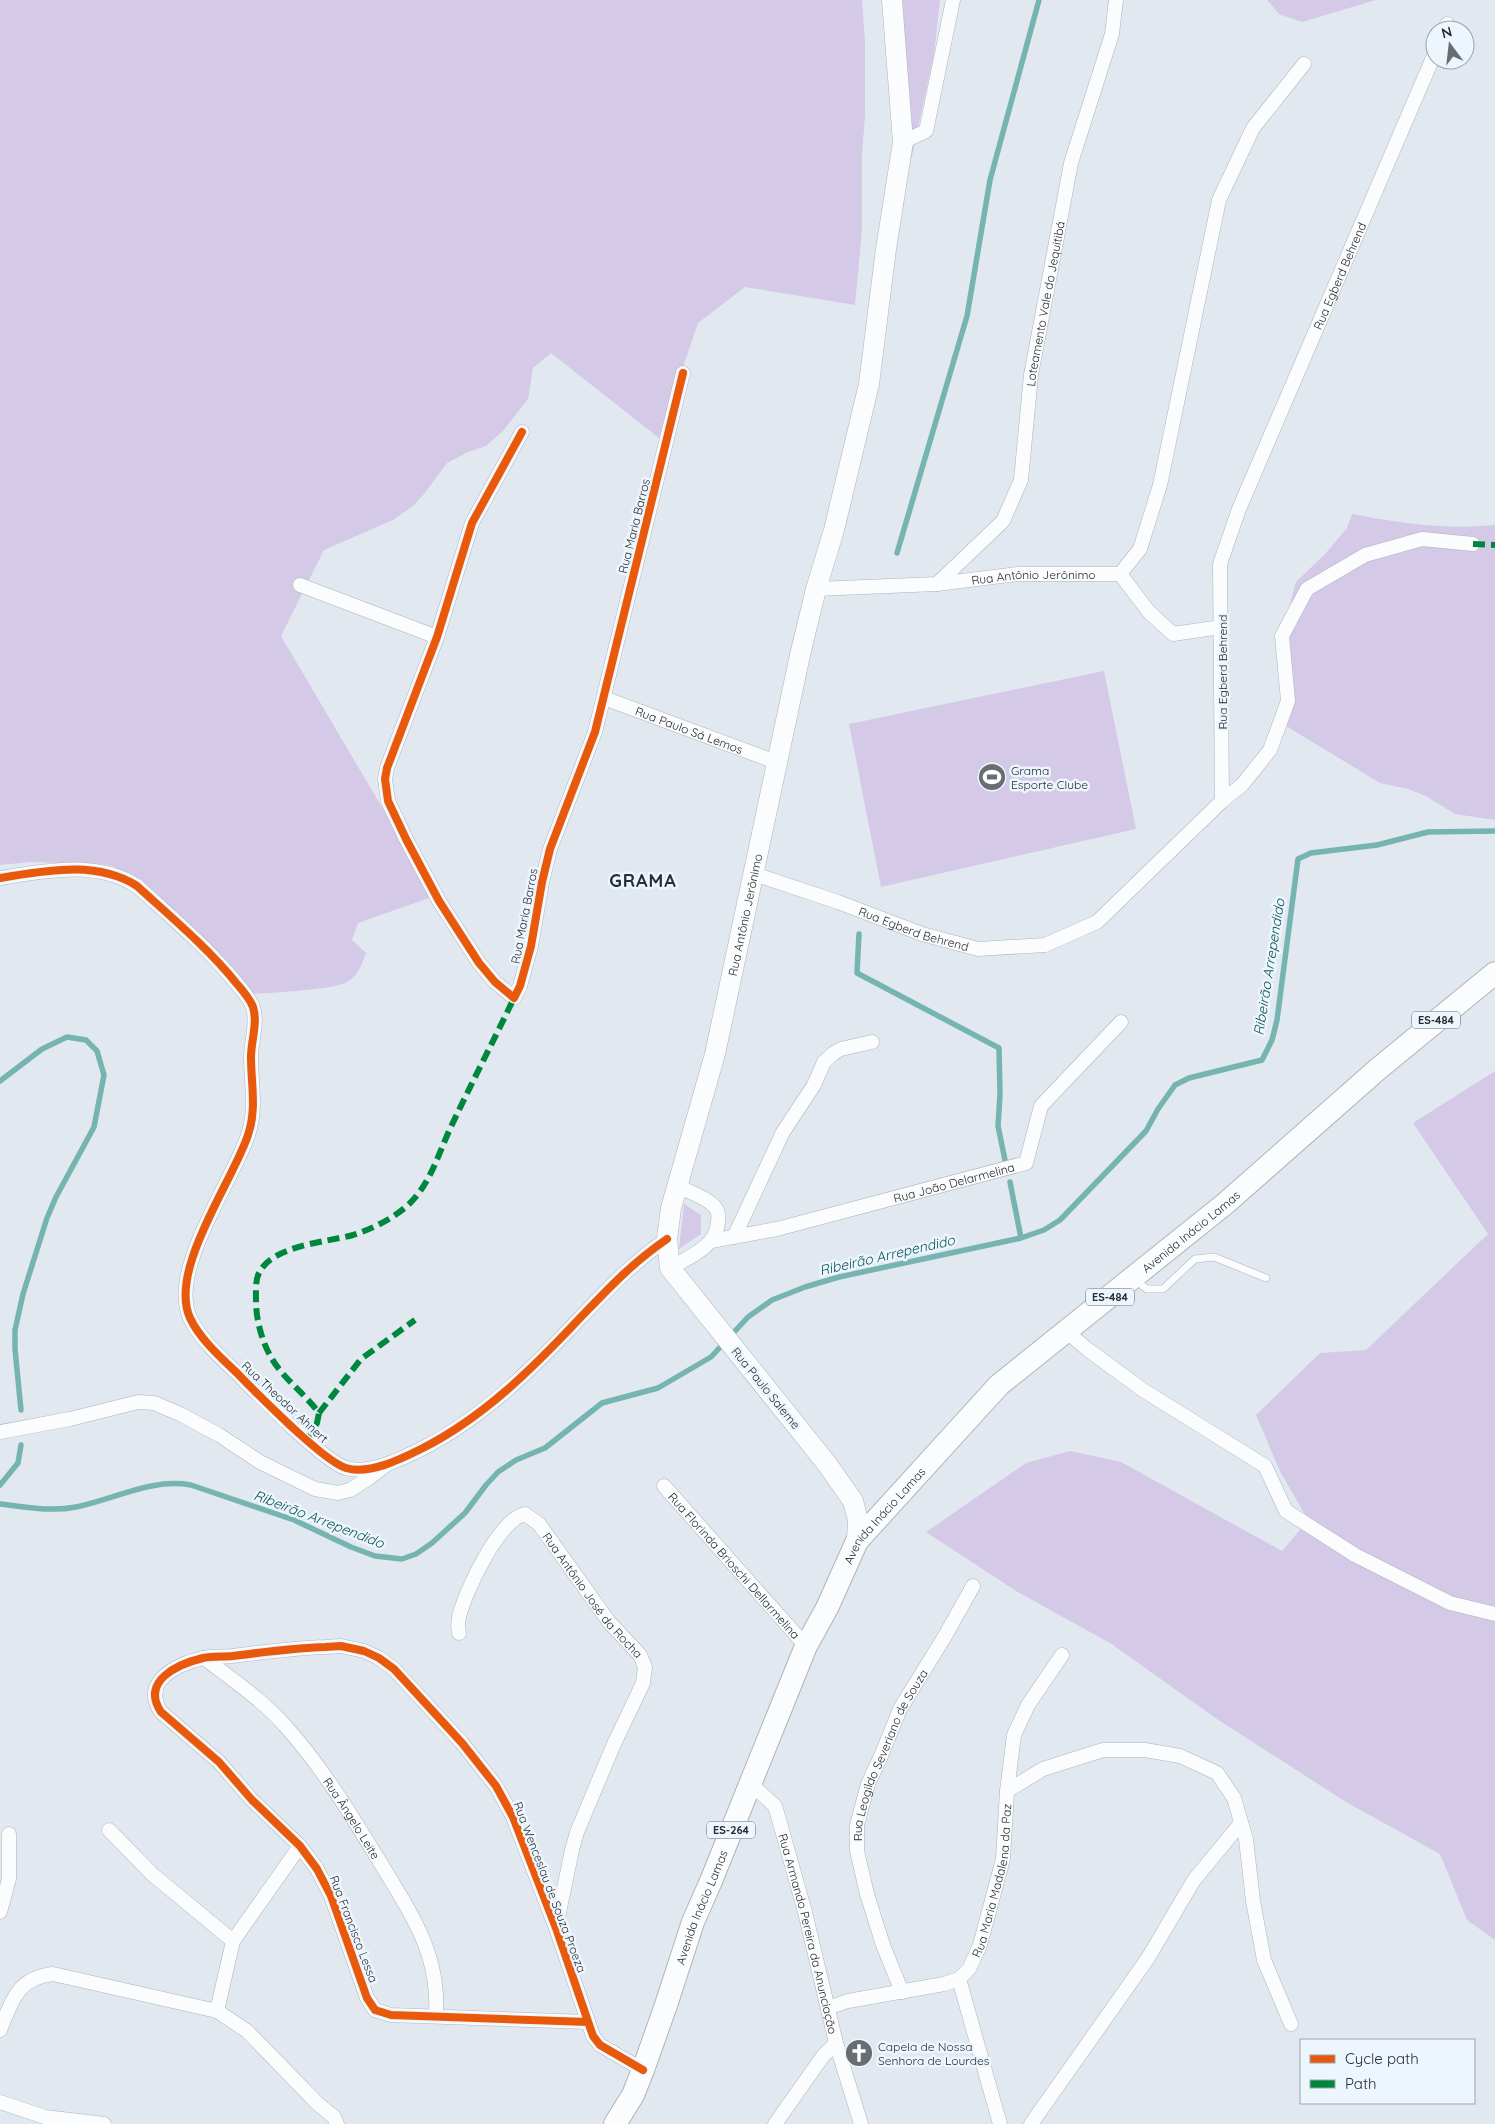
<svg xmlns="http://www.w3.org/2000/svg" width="1495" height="2124" font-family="Quicksand,sans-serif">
  <rect width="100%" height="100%" fill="#e1e8f0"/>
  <!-- green -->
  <path fill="#d4c9e7" d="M0 0H862L865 40V116L862 154V230L855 305 745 287 698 323 659 438 551 353 533 368 528 399 503 431 486 446 468 452 447 463 424 494 413 506 393 520 324 550 281 636 433 894 429 898 358 923 352 940 366 953C362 964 358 976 347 982 334 990 268 993 250 994L169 915 114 867 102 864 31 862 0 865Z
    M897 0H940L934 53 912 156 903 170Z
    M1267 0H1376L1302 22 1279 14Z
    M1352 514C1399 523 1447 530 1495 525V820L1455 814 1426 796 1408 789 1380 783 1286 726 1291 679 1287 636 1291 600 1296 582 1325 554 1347 528Z
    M1104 671 1136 829 881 887 849 724Z
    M1495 1071V1940L1467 1920 1440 1854 1346 1802 1217 1719 1110 1643 1016 1591 926 1532 1026 1463 1070 1451 1121 1462 1282 1551 1308 1520 1280 1471 1256 1415 1320 1353 1366 1350 1488 1234 1413 1123Z
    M684 1204 701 1215V1234L679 1249Z"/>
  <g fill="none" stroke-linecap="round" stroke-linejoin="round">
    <!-- stream -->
    <path stroke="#76b4b2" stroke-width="5.5" d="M897 553 967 316 990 180 1039 0
      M859 934 857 973 999 1048 1000 1095 998 1126 1005 1160
      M0 1081 42 1049 67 1037 86 1040 97 1051 104 1075 94 1127 56 1197 47 1218 23 1294 15 1330V1349L21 1410
      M1010 1182 1021 1238
      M0 1485 18 1463 21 1445
      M0 1504C25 1507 51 1512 76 1507 115 1499 151 1478 191 1485L294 1520 351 1547 375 1556 402 1559 416 1554 432 1543 465 1513 486 1485 498 1472 516 1460 545 1448 602 1403 658 1388 711 1357 748 1317 772 1300 805 1287 839 1277 1021 1238 1044 1230 1060 1220 1146 1131 1158 1109 1175 1085 1189 1078 1262 1060 1272 1040 1277 1020 1298 859 1311 853 1377 845 1428 832 1495 831"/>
    <defs>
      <path id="lane" d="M1135 1280 1147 1289H1163L1195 1259 1214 1257 1266 1278"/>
      <g id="street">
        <path d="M1445 30 1447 24"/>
        <path d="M903 142 926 131 953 0"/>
        <path d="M522 432 472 523 437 637 387 768 385 779 388 801 406 839 439 901 479 963 495 982 514 998 520 986 531 946 542 882 550 849 595 732 683 373"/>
        <path d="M1120 574 1140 549 1160 485 1219 200 1253 128 1304 64"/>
        <path id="s1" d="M937 584 1003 521 1021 480 1031 375 1071 163 1112 34 1116 0"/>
        <path d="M300 585 437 637"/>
        <path id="s2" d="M816 589 937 584 1018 574H1120L1149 612 1173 634 1221 627"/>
        <path id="s3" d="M604 698 776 762"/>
        <path id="s4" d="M1222 801 1220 564 1239 509 1435 53"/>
        <path id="s5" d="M754 874 838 902 922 934 978 949 1045 945 1097 922 1222 801 1242 785 1270 750 1288 701 1282 636 1307 589 1365 555 1422 539 1473 544"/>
        <path d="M0 878C45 871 96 860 137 886 171 917 208 948 237 984 243 991 250 999 253 1007 258 1023 251 1041 251 1057 251 1084 257 1109 248 1135 233 1181 168 1270 190 1318 200 1339 220 1357 237 1373 255 1392 274 1410 293 1428 305 1439 332 1464 346 1468 369 1475 401 1459 421 1449 483 1418 533 1368 580 1318 609 1288 632 1263 667 1239"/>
        <path d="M734 1237 783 1132 814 1085 824 1062 834 1053 841 1049 872 1042"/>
        <path id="s6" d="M711 1241 777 1229 1026 1163 1041 1106 1121 1022"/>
        <path d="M670 1268C689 1257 717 1247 718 1221 719 1214 718 1209 712 1204 703 1196 689 1192 678 1186"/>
        <path d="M1066 1331 1087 1349 1143 1390 1265 1466 1286 1511 1355 1555 1450 1603 1495 1614"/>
        <path d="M0 1432 70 1419 138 1402 154 1403 180 1414 219 1435 260 1462 315 1489 338 1493 350 1490 369 1478 386 1465"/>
        <path id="s7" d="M664 1486 806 1646"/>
        <path id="s8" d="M459 1633C458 1628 458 1622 459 1617 465 1592 499 1519 525 1514L539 1524 609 1622 640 1655 645 1667 643 1683 614 1744 577 1832 572 1850 556 1927"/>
        <path id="s9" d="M204 1658C233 1680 264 1701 288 1729 326 1772 356 1823 386 1872 402 1899 420 1926 429 1956 435 1975 437 1996 436 2016"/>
        <path id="s10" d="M750 1783 775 1806 780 1823 805 1912 836 2043 861 2124"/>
        <path d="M1007 1791 1043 1769 1103 1750H1145L1180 1756 1217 1773 1234 1798 1246 1839 1253 1901 1264 1960 1291 2024"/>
        <path d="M109 1830 152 1874 233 1941"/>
        <path d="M0 1912 9 1879V1834"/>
        <path d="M959 1979 1000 2124"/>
        <path id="s11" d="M902 1992 883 1945 867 1894 857 1851V1825L868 1784 881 1756 900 1709 945 1636 973 1586"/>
        <path id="s12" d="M828 2008 848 2001 944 1984 959 1979 969 1969 980 1945 1003 1859 1007 1791 1014 1735 1028 1705 1062 1655"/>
        <path d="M217 2011 233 1941 300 1846"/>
        <path d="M588 2022 391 2015 375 2010 367 1998 331 1896 317 1869 300 1846 252 1800 219 1762 161 1712C140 1681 178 1664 203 1658 213 1656 224 1657 233 1656 264 1652 294 1648 325 1647L341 1646 364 1651 379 1658 394 1669 462 1743 496 1786 513 1817 556 1928 593 2036 600 2045 643 2070"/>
        <path d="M0 2030C12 2001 17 1978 53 1974L217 2011 247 2031 318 2104 334 2117 337 2124"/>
        <path d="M0 2102 45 2117 104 2124"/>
        <path d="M775 2124 823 2056 836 2043"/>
        <path d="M1031 2124 1148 1958 1194 1880 1241 1823"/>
      </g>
      <g id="secondary">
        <path id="s13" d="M857 1541 858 1520 853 1501 827 1464 670 1268 667 1239 671 1208 715 1054 800 655 816 589 834 530 869 384 886 249 903 142 892 0"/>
      </g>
      <g id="primary">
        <path id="s14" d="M615 2124 633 2095 643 2070 666 2005 693 1922 711 1881 806 1646 827 1608 857 1541 999 1385 1226 1203 1378 1069 1495 973"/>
      </g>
    </defs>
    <!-- lane casing -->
    <use href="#lane" stroke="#afb4ba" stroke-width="8"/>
    <!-- street casing -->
    <use href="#street" stroke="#afb4ba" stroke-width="15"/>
    <!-- secondary casing -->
    <use href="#secondary" stroke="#afb4ba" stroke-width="21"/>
    <!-- primary casing -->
    <use href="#primary" stroke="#afb4ba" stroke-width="24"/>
    <!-- lane -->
    <use href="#lane" stroke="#fafcfd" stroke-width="7"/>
    <!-- street -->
    <use href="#street" stroke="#fafcfd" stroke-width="14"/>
    <!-- secondary -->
    <use href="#secondary" stroke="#fafcfd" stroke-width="20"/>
    <!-- primary -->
    <use href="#primary" stroke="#fafcfd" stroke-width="22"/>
    <!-- quiet -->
    <path stroke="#00873e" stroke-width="6" stroke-dasharray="12 6" stroke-linecap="butt" d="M1473 544 1495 545
      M319 1413 361 1359 415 1320
      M307 1441 317 1423 319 1413C305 1394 284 1379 272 1359 262 1342 256 1320 256 1301 256 1291 255 1279 260 1271 275 1245 327 1242 353 1235 372 1229 392 1219 407 1206 429 1186 437 1158 449 1131 470 1086 493 1042 514 998"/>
    <defs>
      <path id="cycleway" d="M522 432 472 523 437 637 387 768 385 779 388 801 406 839 439 901 479 963 495 982 514 998 520 986 531 946 542 882 550 849 595 732 683 373
        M0 878C45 871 96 860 137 886 171 917 208 948 237 984 243 991 250 999 253 1007 258 1023 251 1041 251 1057 251 1084 257 1109 248 1135 233 1181 168 1270 190 1318 200 1339 220 1357 237 1373 255 1392 274 1410 293 1428 305 1439 332 1464 346 1468 369 1475 401 1459 421 1449 483 1418 533 1368 580 1318 609 1288 632 1263 667 1239
        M588 2022 391 2015 375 2010 367 1998 331 1896 317 1869 300 1846 252 1800 219 1762 161 1712C140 1681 178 1664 203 1658 213 1656 224 1657 233 1656 264 1652 294 1648 325 1647L341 1646 364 1651 379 1658 394 1669 462 1743 496 1786 513 1817 556 1928 593 2036 600 2045 643 2070"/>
    </defs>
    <!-- cycleway casing -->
    <use href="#cycleway" stroke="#edf5fd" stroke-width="11"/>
    <!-- cycleway -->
    <use href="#cycleway" stroke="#e8590c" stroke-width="8"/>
  </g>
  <!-- icons -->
  <defs>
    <symbol id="stadium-disc" viewBox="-11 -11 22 22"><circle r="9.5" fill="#676d73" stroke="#edf5fd"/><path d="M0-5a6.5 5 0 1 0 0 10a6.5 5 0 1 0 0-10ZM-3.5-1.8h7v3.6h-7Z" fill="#fff"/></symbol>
    <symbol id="church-disc" viewBox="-11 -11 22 22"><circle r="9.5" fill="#676d73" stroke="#edf5fd"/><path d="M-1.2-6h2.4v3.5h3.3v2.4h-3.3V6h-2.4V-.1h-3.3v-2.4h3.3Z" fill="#fff"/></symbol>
  </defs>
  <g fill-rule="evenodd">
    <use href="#stadium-disc" x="976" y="761" width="32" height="32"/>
    <use href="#church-disc" x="843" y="2037" width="32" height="32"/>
  </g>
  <g text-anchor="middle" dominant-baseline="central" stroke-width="5" stroke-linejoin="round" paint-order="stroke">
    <!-- shield labels -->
    <g fill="#edf5fd" stroke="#62686e" stroke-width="1">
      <rect x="1412" y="1011.5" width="48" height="17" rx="4"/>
      <rect x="1086" y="1288.5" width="48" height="17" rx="4"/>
      <rect x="707" y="1821.5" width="48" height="17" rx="4"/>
    </g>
    <g font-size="11" font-weight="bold" fill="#262b30">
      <text x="1436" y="1020">ES-484</text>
      <text x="1110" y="1297">ES-484</text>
      <text x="731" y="1830">ES-264</text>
    </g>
    <!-- street labels -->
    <g font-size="12" fill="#262b30" stroke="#edf5fd">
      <text stroke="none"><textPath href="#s4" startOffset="549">Rua Egberd Behrend</textPath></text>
      <text stroke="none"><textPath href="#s1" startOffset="314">Loteamento Vale do Jequitibá</textPath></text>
      <text transform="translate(634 526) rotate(-76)">Rua Maria Barros</text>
      <text stroke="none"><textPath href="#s2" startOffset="218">Rua Antônio Jerônimo</textPath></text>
      <text transform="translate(1222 672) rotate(-90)">Rua Egberd Behrend</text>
      <text stroke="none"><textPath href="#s3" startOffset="91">Rua Paulo Sá Lemos</textPath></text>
      <text stroke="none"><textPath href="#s13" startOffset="700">Rua Antônio Jerônimo</textPath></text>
      <text transform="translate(524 916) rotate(-79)">Rua Maria Barros</text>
      <text stroke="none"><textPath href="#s5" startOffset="169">Rua Egberd Behrend</textPath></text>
      <text stroke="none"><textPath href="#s6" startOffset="250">Rua João Delarmelina</textPath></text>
      <text stroke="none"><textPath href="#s14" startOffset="1089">Avenida Inácio Lamas</textPath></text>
      <text transform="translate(766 1388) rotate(51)">Rua Paulo Saleme</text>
      <text transform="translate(285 1402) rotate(43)">Rua Theodor Ahnert</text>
      <text stroke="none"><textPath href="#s14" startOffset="669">Avenida Inácio Lamas</textPath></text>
      <text stroke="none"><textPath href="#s7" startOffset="106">Rua Florinda Brioschi Dellarmelina</textPath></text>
      <text stroke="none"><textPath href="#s8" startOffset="248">Rua Antônio José da Rocha</textPath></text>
      <text stroke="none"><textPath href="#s11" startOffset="251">Rua Leogildo Severiano de Souza</textPath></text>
      <text stroke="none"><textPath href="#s9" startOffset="220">Rua Ângelo Leite</textPath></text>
      <text stroke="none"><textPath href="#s12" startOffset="241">Rua Maria Madalena da Paz</textPath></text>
      <text transform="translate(550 1887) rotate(69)">Rua Wenceslau de Souza Proeza</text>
      <text stroke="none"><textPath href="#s14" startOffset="234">Avenida Inácio Lamas</textPath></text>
      <text transform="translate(354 1929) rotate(69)">Rua Francisco Lessa</text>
      <text stroke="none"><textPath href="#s10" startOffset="166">Rua Armando Pereira da Anunciação</textPath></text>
    </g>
    <!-- poi labels -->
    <g font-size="12" fill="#262b30" stroke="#edf5fd" text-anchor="start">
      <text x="1011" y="770">Grama<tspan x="1011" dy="14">Esporte Clube</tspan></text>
      <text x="878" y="2046">Capela de Nossa<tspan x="878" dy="14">Senhora de Lourdes</tspan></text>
    </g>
    <!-- water labels -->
    <g font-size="14" font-style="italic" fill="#0b5752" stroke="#edf5fd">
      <text transform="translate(1269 967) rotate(-81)">Ribeirão Arrependido</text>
      <text transform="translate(887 1255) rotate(-13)">Ribeirão Arrependido</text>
      <text transform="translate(319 1519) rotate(21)">Ribeirão Arrependido</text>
    </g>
    <!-- district labels -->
    <g font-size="18" font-weight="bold" letter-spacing="1" fill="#242f39" stroke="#edf5fd">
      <text x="643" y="880">GRAMA</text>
    </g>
  </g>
  <!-- legend -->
  <rect x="1300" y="2039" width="175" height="65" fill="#edf5fd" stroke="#9da4ab"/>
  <rect x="1310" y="2055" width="25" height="8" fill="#e8590c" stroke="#9da4ab"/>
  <text x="1345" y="2064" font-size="15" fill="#262b30">Cycle path</text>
  <rect x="1310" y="2080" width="25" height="8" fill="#00873e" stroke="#9da4ab"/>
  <text x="1345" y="2089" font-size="15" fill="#262b30">Path</text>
  <!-- north arrow -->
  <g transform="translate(1450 45) rotate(345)"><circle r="24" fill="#edf5fd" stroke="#9da4ab"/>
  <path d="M0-4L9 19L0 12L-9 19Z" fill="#676d73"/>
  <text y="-8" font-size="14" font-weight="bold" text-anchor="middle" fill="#262b30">N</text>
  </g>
</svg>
